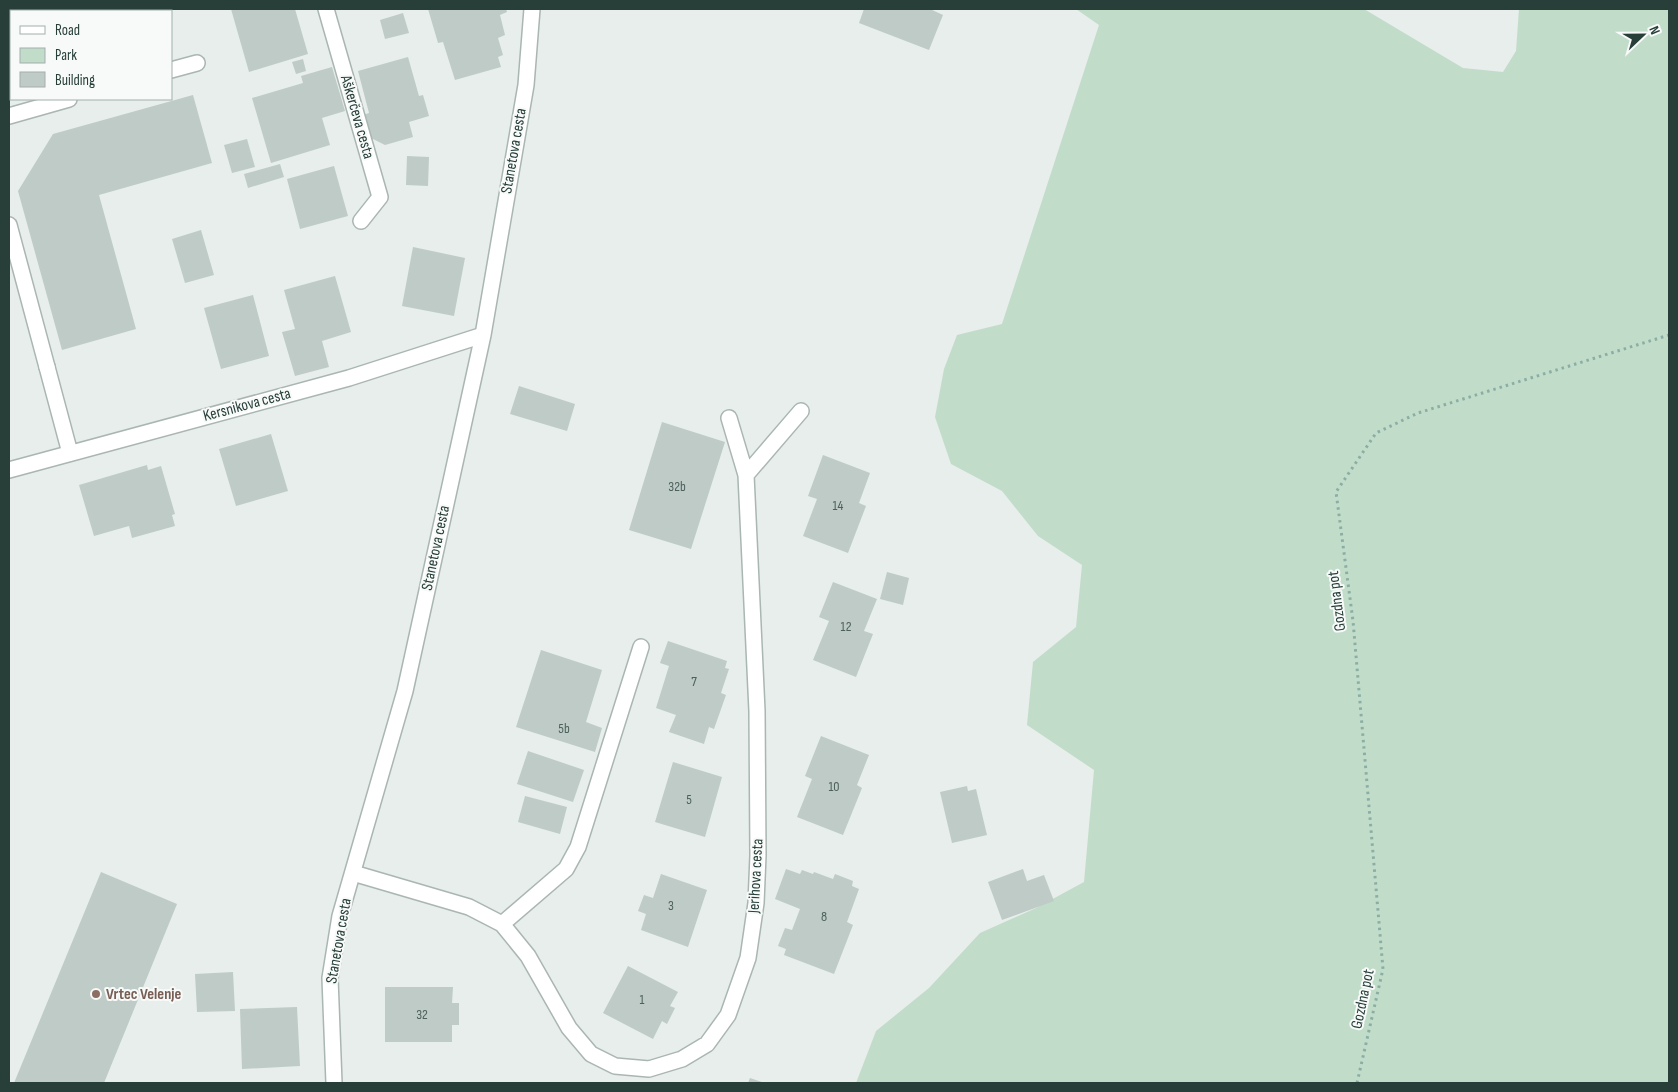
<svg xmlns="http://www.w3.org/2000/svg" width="1678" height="1092" font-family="'Sofia Sans Condensed',sans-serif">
  <rect width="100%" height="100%" fill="#e7eeeb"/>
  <!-- green -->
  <path fill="#c2dcca" d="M1076 9H1364L1463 68 1503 72 1516 51 1519 9H1669V1083H856L876 1031 929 988 980 933 1036 908 1084 882 1094 770 1027 725 1033 662 1076 627 1082 565 1038 536 1002 491 951 464 935 417 944 369 957 335 1002 324 1099 25Z"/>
  <!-- building -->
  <path fill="#bfcbc7" d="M9 9H168L169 11H11V73L9 74Z
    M231 9H295L308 54 249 72Z
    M428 9H506L507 12 500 15 505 35 498 38 503 55 498 57 501 67 455 80 443 42 438 43Z
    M864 9H930L943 15 929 50 859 23Z
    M403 13 409 33 385 39 380 20Z
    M408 57 419 96 423 95 429 116 409 122 413 137 385 145 369 137 363 115 369 113 358 71Z
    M303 59 306 71 296 74 292 62Z
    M332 67 345 111 322 118 330 145 271 163 252 98 303 83 301 76Z
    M193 95 212 163 99 195 136 329 62 350 18 191 53 134Z
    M247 139 255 167 232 173 224 145Z
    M407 156 429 157 428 186 406 185Z
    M280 164 284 177 248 188 244 174Z
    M334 166 348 216 300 229 287 179Z
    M201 230 214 275 185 283 172 239Z
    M413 247 465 258 454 316 402 306Z
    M335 276 351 332 322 341 329 367 295 376 282 332 295 329 284 290Z
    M253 295 269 356 221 369 204 308Z
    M519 386 575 404 567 431 510 414Z
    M662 422 725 442 691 549 629 530Z
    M271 434 288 491 236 506 219 449Z
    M823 455 870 473 859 503 866 506 848 553 803 536 817 499 808 496Z
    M147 465 148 470 161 466 175 514 172 515 175 526 132 538 129 526 94 536 79 485Z
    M887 572 909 578 903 605 880 599Z
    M833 582 877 599 864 631 873 634 856 677 813 660 829 621 819 617Z
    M668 641 727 661 725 668 729 669 721 693 726 695 714 729 709 727 704 744 669 732 676 715 656 708 669 666 660 663Z
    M541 650 602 670 586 722 602 728 595 752 516 727Z
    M821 736 869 755 857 785 862 788 843 835 797 817 812 779 805 776Z
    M528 751 584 770 573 802 517 784Z
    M673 762 722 777 705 837 655 822Z
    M967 786 968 791 976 789 987 835 952 843 940 792Z
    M525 796 567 807 560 834 518 822Z
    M786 869 800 874 802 870 813 874 814 872 833 879 835 874 853 881 852 886 859 889 847 922 853 925 834 974 784 955 786 949 778 946 785 928 792 930 800 909 775 899Z
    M1023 869 1027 881 1044 875 1054 901 1002 920 988 882Z
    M101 872 177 904 104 1083H14Z
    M661 874 707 890 688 947 641 930 646 914 638 911 644 895 653 898Z
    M628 966 678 992 670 1006 675 1008 667 1024 662 1021 653 1039 603 1013Z
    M233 972 235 1011 197 1012 195 974Z
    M385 987H453L452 1003H459V1025H452V1042H385Z
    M297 1007 300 1066 242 1069 240 1009Z
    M750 1078 765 1083H748Z"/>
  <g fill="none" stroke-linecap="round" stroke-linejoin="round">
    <defs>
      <path id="service" d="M47 367 70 453"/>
      <path id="pedestrian" d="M171 70 197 63
        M9 116 69 99
        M9 225 47 367"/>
      <path id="minor" d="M326 9 380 197 361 221
        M9 470 349 378 483 335
        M746 475 801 411
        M353 873 469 907 502 924 528 956 569 1028 591 1054 615 1066 649 1069 682 1059 707 1044 728 1015 748 958 756 903 758 855 757 711 746 475 729 418
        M502 924 566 869 578 847 641 647
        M334 1083 330 978 340 916 405 691 483 335 526 85 532 9"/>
    </defs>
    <!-- service casing -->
    <use href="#service" stroke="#aab6b2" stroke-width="18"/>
    <!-- pedestrian casing -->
    <use href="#pedestrian" stroke="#aab6b2" stroke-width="18"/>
    <!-- minor casing -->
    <use href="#minor" stroke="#aab6b2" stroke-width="18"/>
    <!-- path -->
    <path stroke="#8baea4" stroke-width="3" stroke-dasharray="2.5 4" stroke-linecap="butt" d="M1357 1083 1383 969 1353 621 1336 492 1376 433 1418 413 1669 335"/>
    <!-- service -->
    <use href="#service" stroke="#fff" stroke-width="15"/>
    <!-- pedestrian -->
    <use href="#pedestrian" stroke="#fff" stroke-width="15"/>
    <!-- minor -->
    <use href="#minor" stroke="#fff" stroke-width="15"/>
  </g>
  <!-- markers -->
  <circle fill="#8d6e63" stroke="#f7faf9" stroke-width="2" cx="96" cy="994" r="5"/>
  <g text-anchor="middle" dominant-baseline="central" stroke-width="4" stroke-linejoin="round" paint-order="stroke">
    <!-- number labels -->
    <g font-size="14" fill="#4d615c">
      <text x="677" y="486">32b</text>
      <text x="838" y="505">14</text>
      <text x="846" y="626">12</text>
      <text x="694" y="681">7</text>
      <text x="564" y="728">5b</text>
      <text x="834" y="786">10</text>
      <text x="689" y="799">5</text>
      <text x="671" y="905">3</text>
      <text x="824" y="916">8</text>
      <text x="642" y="999">1</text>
      <text x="422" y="1014">32</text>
    </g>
    <!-- street labels -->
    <g font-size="16" fill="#273e39" stroke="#f7faf9">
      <text transform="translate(357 117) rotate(74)">Aškerčeva cesta</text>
      <text transform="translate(514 151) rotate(-80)">Stanetova cesta</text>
      <text transform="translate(247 405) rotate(-15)">Kersnikova cesta</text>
      <text transform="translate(436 548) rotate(-78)">Stanetova cesta</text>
      <text transform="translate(1337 601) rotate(-97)">Gozdna pot</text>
      <text transform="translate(756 876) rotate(-87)">Jerihova cesta</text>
      <text transform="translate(339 941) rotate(-80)">Stanetova cesta</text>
      <text transform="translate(1363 999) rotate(-78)">Gozdna pot</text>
    </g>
    <!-- education labels -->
    <g font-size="16" font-weight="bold" fill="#785e54" stroke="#f7faf9" text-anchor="start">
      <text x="106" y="994">Vrtec Velenje</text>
    </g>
  </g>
  <!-- border -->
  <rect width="1678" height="1092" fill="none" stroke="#273e39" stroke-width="20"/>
  <!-- legend -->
  <rect x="10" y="10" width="162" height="90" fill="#f7faf9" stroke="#a4afac"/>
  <rect x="20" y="26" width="25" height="8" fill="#ffffff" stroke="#a4afac"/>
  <text x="55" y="35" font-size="15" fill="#273e39">Road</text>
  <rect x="20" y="48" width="25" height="15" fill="#c2dcca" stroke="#a4afac"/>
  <text x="55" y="60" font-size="15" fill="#273e39">Park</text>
  <rect x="20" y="72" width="25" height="15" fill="#bfcbc7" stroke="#a4afac"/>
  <text x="55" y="85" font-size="15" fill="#273e39">Building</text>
  <!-- north arrow -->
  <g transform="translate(1643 35) rotate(68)" stroke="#f7faf9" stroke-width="4" paint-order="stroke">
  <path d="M0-4L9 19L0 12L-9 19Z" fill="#273e39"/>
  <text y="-8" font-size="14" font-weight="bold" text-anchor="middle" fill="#273e39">N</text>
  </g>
</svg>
